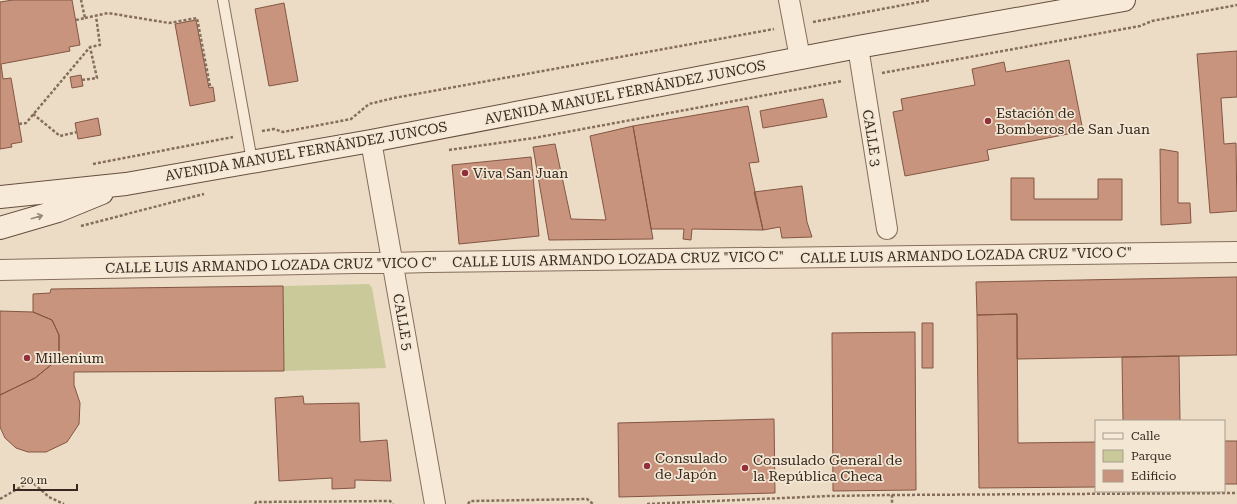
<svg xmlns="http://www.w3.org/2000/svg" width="1237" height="504" font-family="'Roboto Serif',serif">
  <rect width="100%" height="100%" fill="#ecdcc5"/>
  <!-- green -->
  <path fill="#c9c999" d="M369 284 372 288 386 368 284 371 283 286Z"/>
  <!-- building -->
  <path fill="#c8947d" stroke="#835643" d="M13 0H72L80 45 69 47 70 51 1 64 3 79 11 78 22 142 11 144 12 147 0 149V2Z
    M284 3 298 81 269 86 255 9Z
    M196 20 209 88 213 87 215 101 190 106 175 24Z
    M1237 51V97L1221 98 1224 144 1236 143 1237 211 1210 213 1197 54Z
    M1069 60 1083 131 987 150 989 160 905 176 893 112 903 110 901 99 975 85 972 69 1004 62 1006 72Z
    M81 75 83 86 72 88 70 77Z
    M823 99 827 117 763 128 760 111Z
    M748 106 759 162 749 163 763 230 692 229 691 240 683 239 684 229H651L633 126Z
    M98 118 101 135 78 139 75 123Z
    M633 126 653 239 549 240 533 147 555 144 571 219 606 220 590 136Z
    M1160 149 1178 152V203H1190L1191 223 1161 225Z
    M531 157 539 236 459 244 452 165Z
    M1011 178H1034V199H1098V179H1122V220H1011Z
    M802 186 807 222 812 237 782 238 780 227 763 230 754 192Z
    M1237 277V355L1017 359V314L977 315 976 282Z
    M283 286 284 371 74 372V385L80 403 79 424 67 442 46 452H28L16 448 5 438 0 427V395L35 378 51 365 59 351V335L52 320 33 312V294L50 293 51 289Z
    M0 311 33 312 52 320 59 335V351L51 365 35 378 0 395Z
    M1017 314 1018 443 1096 442V487L979 488 977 315Z
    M922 323H933V368H922Z
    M915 332 916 490 833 491 832 333Z
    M1179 356 1180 421H1123L1122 357Z
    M303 396 304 404 359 403 360 442 387 440 391 481 355 480V488L332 489V478L279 481 275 398Z
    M774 419 775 493 619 497 618 423Z
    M1224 441H1237V484H1224Z"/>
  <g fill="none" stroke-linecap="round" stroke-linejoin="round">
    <defs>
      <path id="service" d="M223 0 252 161"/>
      <path id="minor" d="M789 0 800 58
        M858 47 887 229
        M371 141 435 504
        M0 270 356 263H392L429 262 1237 252"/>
      <path id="secondary" d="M0 197 126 184 371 141 858 47 1124 0
        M0 228 58 211 102 193"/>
    </defs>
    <!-- service casing -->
    <use href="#service" stroke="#866e5c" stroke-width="12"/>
    <!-- minor casing -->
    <use href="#minor" stroke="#866e5c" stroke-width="22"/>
    <!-- secondary casing -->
    <use href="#secondary" stroke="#674f3f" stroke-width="24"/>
    <!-- path -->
    <path stroke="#866e5c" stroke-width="2.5" stroke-dasharray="3 2" stroke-linecap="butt" d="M85 18 108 13 169 23 197 18 210 86
      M76 20 85 18 81 0
      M813 22 930 0
      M882 73 1140 26 1152 21 1237 5
      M82 80 97 78 90 47
      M33 114 60 136 77 132
      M19 124 26 123 90 47 100 45 96 16
      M262 131 274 129 283 132 351 119 369 104 394 98 774 29
      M449 150 534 138 842 81
      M93 164 233 137
      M81 226 204 194
      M892 495 1237 493
      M0 499 31 481 49 497 64 504
      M255 504 256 502 390 501 393 504
      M468 504 470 501 587 499 593 504
      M647 504 829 496 892 495V504"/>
    <!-- service -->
    <use href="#service" stroke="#f7ead8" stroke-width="10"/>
    <!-- minor -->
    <use href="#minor" stroke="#f7ead8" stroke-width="20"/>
    <!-- secondary -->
    <use href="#secondary" stroke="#f7ead8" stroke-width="22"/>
  </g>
  <!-- one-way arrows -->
  <defs><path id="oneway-shaft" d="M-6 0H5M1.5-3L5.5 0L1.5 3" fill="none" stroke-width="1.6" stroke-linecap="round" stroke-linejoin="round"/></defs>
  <use stroke="#96897c" href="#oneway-shaft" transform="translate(37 217) rotate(-16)"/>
  <!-- markers -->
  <g fill="#912f3b" stroke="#f3e7d4" stroke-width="1.5">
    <circle cx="988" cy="121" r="4"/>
    <circle cx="465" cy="173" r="4"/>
    <circle cx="27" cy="358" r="4"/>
    <circle cx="647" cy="466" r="4"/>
    <circle cx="745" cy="468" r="4"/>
  </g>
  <g text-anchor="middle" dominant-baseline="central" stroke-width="3.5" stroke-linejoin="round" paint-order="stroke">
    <!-- street labels -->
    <g font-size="14" fill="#36281f" stroke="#f3e7d4">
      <text transform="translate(625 92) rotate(-11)">AVENIDA MANUEL FERNÁNDEZ JUNCOS</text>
      <text transform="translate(872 138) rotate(81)">CALLE 3</text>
      <text transform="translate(306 151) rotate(-10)">AVENIDA MANUEL FERNÁNDEZ JUNCOS</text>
      <text transform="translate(966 255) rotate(-1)">CALLE LUIS ARMANDO LOZADA CRUZ "VICO C"</text>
      <text transform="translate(618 259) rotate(-1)">CALLE LUIS ARMANDO LOZADA CRUZ "VICO C"</text>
      <text transform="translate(271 265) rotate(-1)">CALLE LUIS ARMANDO LOZADA CRUZ "VICO C"</text>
      <text transform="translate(403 322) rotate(80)">CALLE 5</text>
    </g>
    <!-- poi labels -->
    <g font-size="14" fill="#36281f" stroke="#f3e7d4" text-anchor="start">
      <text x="996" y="113">Estación de<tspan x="996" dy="16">Bomberos de San Juan</tspan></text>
      <text x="473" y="173">Viva San Juan</text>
      <text x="35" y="358">Millenium</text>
      <text x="655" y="458">Consulado<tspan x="655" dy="16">de Japón</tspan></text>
      <text x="753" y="460">Consulado General de<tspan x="753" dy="16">la República Checa</tspan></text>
    </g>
  </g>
  <!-- legend -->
  <rect x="1095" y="420" width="130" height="72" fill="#f3e7d4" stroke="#a79b8c"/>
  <rect x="1103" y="433" width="20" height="6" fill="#f7ead8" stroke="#a79b8c"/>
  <text x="1131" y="440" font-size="12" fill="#36281f">Calle</text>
  <rect x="1103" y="450" width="20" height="12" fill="#c9c999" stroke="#a79b8c"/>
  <text x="1131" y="460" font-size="12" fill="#36281f">Parque</text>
  <rect x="1103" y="470" width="20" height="12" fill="#c8947d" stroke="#a79b8c"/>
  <text x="1131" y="480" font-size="12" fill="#36281f">Edificio</text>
  <!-- scale -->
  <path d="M14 484v6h63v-6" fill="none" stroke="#36281f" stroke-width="2"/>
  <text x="20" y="484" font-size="12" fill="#36281f" stroke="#f3e7d4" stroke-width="3" paint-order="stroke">20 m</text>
</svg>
